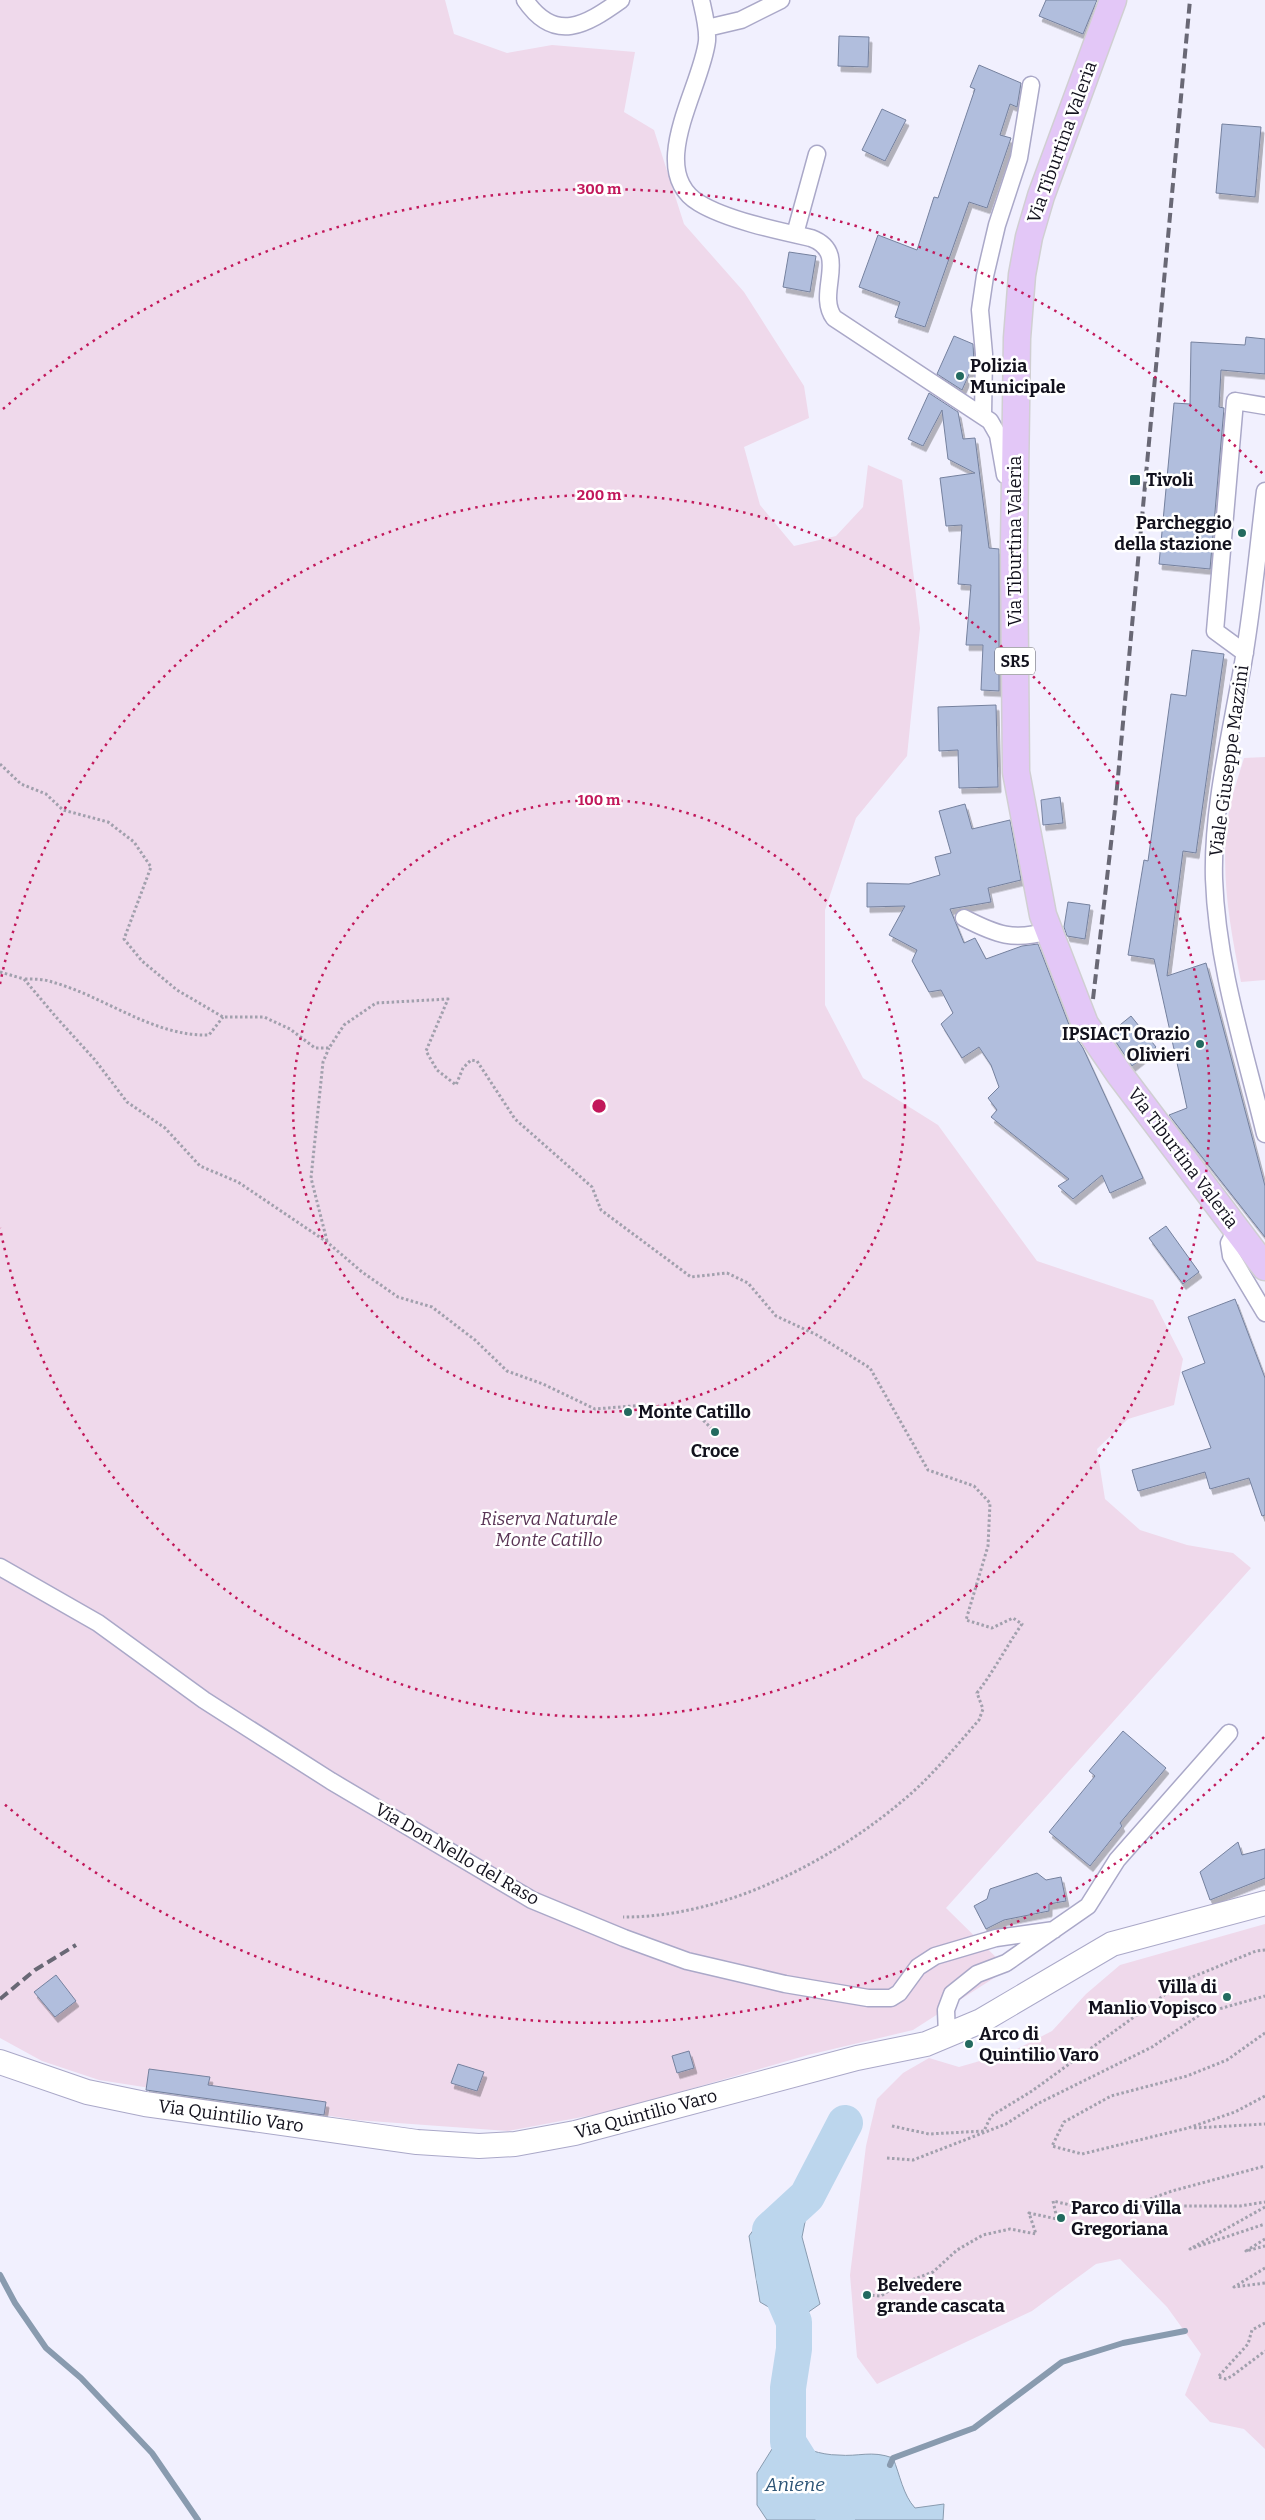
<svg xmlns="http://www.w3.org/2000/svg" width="1265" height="2520" font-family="Bitter,serif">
  <defs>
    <filter id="shadow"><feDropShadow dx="3" dy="5.5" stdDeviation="0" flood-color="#0004"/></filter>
  </defs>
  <rect width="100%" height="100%" fill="#f1f0fe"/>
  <!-- green -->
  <path fill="#efd9eb" d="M0 0H445L454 34 507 53 552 45 635 52 624 112 654 130 684 224 744 292 804 386 809 418 744 447 760 505 794 546 836 536 863 507 868 465 902 480 920 628 907 756 856 818 825 910V1005L863 1078 938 1125 1037 1261 1153 1300 1183 1359 1174 1405 1128 1419 1097 1449 1105 1499 1140 1530 1187 1545 1233 1553 1251 1568 946 1908 1008 1969 913 2030 808 2055 614 2111 508 2131 356 2120 99 2080 42 2061 0 2038Z
    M1265 757V980L1241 982C1230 928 1220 873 1228 818 1231 798 1238 778 1244 758Z
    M1265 1924V2449L1244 2429 1210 2422 1185 2395 1201 2354 1167 2307 1120 2259 1096 2264 1032 2311 877 2384 857 2357 850 2275 866 2146 877 2099 903 2073 929 2058 959 2067 1011 2052 1052 2031 1086 1994 1120 1965Z"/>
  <!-- water -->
  <path fill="#bcd6ed" stroke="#899baf" d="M807 2196 808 2207 802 2237 820 2304 794 2322 760 2302 749 2236 770 2207Z
    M788 2442C804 2448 820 2455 838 2455 859 2457 871 2450 893 2458 900 2475 903 2495 915 2508L944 2504 943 2520H767L757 2505V2473L772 2449Z"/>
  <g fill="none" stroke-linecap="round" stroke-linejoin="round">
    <!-- stream -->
    <path stroke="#899baf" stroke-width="6" d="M0 2275 15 2303 46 2348 81 2378 152 2453 198 2520
      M890 2465 893 2458 974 2428 1062 2362 1123 2343 1185 2331"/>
    <!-- river -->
    <path stroke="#bcd6ed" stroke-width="36" d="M770 2230 807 2196 845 2123
      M774 2276 794 2322V2349L788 2388V2442L837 2520"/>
  </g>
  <!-- building -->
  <path fill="#b1bedd" stroke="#75819e" filter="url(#shadow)" d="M1046 0H1097L1083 34 1039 16Z
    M839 36 869 37 868 67 838 66Z
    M979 65 1021 83 1017 107 1010 104 1000 135 1011 138 987 208 969 202 925 327 895 317 900 302 859 287 878 235 917 250 934 197 938 198 975 89 970 87Z
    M882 109 906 120 885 161 862 150Z
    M1222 124 1261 127 1255 197 1216 193Z
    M789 252 816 256 810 292 783 287Z
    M954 336 973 344 974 363 962 390 937 374Z
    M1246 337 1265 339V374L1221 370 1219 407 1224 408 1210 569 1159 564 1174 403 1190 404 1191 342 1245 345Z
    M929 393 958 412 963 439 975 438 989 548 999 549V691L981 690 983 645H966L971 585 958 584 962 525 946 526 940 478 975 473 948 459 942 410 923 446 908 439Z
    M1192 650 1224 654 1196 853 1183 851 1167 976 1206 963 1265 1186V1237L1169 1115 1187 1108 1154 959 1128 955 1144 860 1148 861 1171 694 1186 696Z
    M996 705 998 787 959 788 958 750 939 751 938 707Z
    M1060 797 1063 823 1043 825 1041 800Z
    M965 804 972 829 1010 820 1021 880 988 888 991 902 950 909 964 943 975 938 986 959 1022 946 1038 944 1071 1030 1083 1048 1143 1178 1110 1193 1102 1175 1073 1199 1058 1186 1069 1179 991 1117 997 1110 988 1098 999 1087 991 1065 979 1047 962 1058 941 1024 953 1013 941 990 929 992 912 961 917 950 889 935 905 906 867 907V883L909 884 940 875 935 857 951 853 939 811Z
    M1068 902 1090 905 1085 939 1067 936 1064 927Z
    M1131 1016 1156 1047 1132 1066 1110 1033Z
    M1166 1226 1199 1272 1183 1284 1149 1238Z
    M1235 1299 1265 1378V1515L1262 1516 1249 1478 1210 1489 1205 1472 1138 1491 1132 1470 1211 1448 1182 1372 1205 1363 1188 1317Z
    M1123 1731 1166 1768 1120 1823 1122 1826 1090 1866 1049 1832 1095 1776 1089 1771Z
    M1238 1842 1242 1855 1265 1849V1878L1210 1900 1200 1872Z
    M1037 1873 1046 1880 1061 1877 1066 1901 1049 1904V1911L1004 1920 986 1929 974 1906 987 1899 990 1889Z
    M56 1975 76 2001 55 2017 34 1992Z
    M689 2051 694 2068 677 2073 672 2056Z
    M458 2064 484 2072 477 2091 451 2083Z
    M149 2069 210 2077 208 2085 326 2102 324 2115 146 2090Z"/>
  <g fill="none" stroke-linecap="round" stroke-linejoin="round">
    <defs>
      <path id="street" d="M525 0C555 44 586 25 621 0
        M701 0C704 13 708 28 707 41 702 87 645 170 699 203 727 220 779 231 811 238 851 253 815 292 834 318L990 421 998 435 1005 475
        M707 28 741 20 781 0
        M795 234 817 154
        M983 415 984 354 980 310 985 276 997 225 1019 158 1031 85
        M1265 491C1258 548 1253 606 1243 663 1231 734 1212 807 1214 879 1217 966 1245 1051 1265 1134
        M1245 653 1215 631 1235 401 1265 406
        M964 918C997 935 1013 941 1049 931
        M1237 1229 1229 1243 1231 1256 1265 1313
        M0 1567 98 1623 204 1700 331 1781 532 1900 624 1938 687 1961 785 1984 868 1998H891L899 1993 918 1967 935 1956 996 1938 1054 1930
        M947 2035 946 2010 952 1994 977 1974 1006 1963 1088 1906 1117 1860 1229 1733"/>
      <path id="secondary" d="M0 2062 87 2092 145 2104 417 2142 479 2146 515 2144 575 2133 857 2058 926 2044 981 2021 1112 1944 1265 1903"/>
      <path id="primary" d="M1113 0 1041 196 1029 237 1022 275 1017 338 1014 547 1016 772 1043 915 1085 1024 1120 1075 1265 1267"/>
    </defs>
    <!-- street casing -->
    <use href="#street" stroke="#aaa8c8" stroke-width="19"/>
    <!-- secondary casing -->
    <use href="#secondary" stroke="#aaa8c8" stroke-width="26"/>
    <!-- primary casing -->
    <use href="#primary" stroke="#d0cfd2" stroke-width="29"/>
    <!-- path -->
    <path stroke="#a1a0ad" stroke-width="3" stroke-dasharray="2.5 2.5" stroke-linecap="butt" d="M0 764 21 784 46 794 63 810 108 822 134 842 151 867 124 939 142 961 177 990 223 1017H264L290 1029 315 1048H329L344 1025 376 1003 448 999 426 1051 437 1070 456 1085 463 1068 471 1060 477 1061 515 1119 592 1187 601 1210 691 1277 727 1273 748 1283 776 1316 817 1335 870 1368 928 1470 974 1486 990 1503 988 1546 966 1620 992 1628 1013 1618 1022 1624C1006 1647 994 1671 977 1693L983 1709 979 1720C956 1746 934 1774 907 1797 833 1861 723 1918 623 1917
      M0 972 24 979 56 1017 95 1060 127 1102 165 1128 200 1166 238 1182 327 1242 362 1272 398 1297 432 1307 475 1340 507 1371 543 1384 595 1409 645 1405 693 1410 715 1432
      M25 979C34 979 44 979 52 982 104 996 154 1037 209 1035L223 1017
      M327 1241 311 1178 323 1062 329 1048
      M1265 2033 1227 2060 1187 2076 1111 2096 1064 2122 1052 2146 1082 2154 1188 2128 1235 2112 1265 2096
      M892 2126 929 2134 984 2131 991 2116 1032 2091 1185 1980 1256 1951 1265 1950
      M1194 2128 1265 2124
      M887 2158 913 2160 1006 2124 1037 2104 1152 2047 1201 2014 1265 1996
      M1136 2204 1172 2191 1265 2166
      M1265 2207 1190 2249 1265 2224
      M1265 2239 1246 2251 1265 2246
      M1265 2268 1234 2287 1265 2283
      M867 2295 881 2296 896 2286 933 2272 957 2250 983 2235 1010 2229 1036 2234 1029 2213 1057 2219 1053 2201 1092 2210 1133 2206H1240L1265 2202
      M1265 2323 1252 2330 1248 2344 1218 2377 1226 2379 1232 2376 1265 2351"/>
    <!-- street -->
    <use href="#street" stroke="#fff" stroke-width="16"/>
    <!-- secondary -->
    <use href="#secondary" stroke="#fff" stroke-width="24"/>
    <!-- primary -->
    <use href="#primary" stroke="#e3c7f7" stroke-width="26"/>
    <!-- rail -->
    <path stroke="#696875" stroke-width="4" stroke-dasharray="10 5" stroke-linecap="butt" d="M1093 999 1115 809 1190 0
      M0 1999 35 1970 76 1945"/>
  </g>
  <!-- distance rings -->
  <g fill="none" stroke="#c2185b" stroke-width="2.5" stroke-dasharray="2.5 5">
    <circle cx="599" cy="1106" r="306"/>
    <path d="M0 984A611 611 0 1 1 0 1228"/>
    <path d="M1264 1737A917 917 0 0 1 3 1803M3 409A917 917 0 0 1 1264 475"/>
  </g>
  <!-- markers -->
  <g fill="#236a5f" stroke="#fff" stroke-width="2">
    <circle cx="960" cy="376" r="5"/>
    <rect x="1129" y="474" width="12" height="12" rx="2.5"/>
    <circle cx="1242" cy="533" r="5"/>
    <circle cx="1200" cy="1044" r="5"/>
    <circle cx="628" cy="1412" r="5"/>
    <circle cx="715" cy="1432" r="5"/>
    <circle cx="1227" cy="1997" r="5"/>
    <circle cx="969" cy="2044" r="5"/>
    <circle cx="1061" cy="2218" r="5"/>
    <circle cx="867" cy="2295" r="5"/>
  </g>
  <g text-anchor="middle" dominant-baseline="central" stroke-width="5" stroke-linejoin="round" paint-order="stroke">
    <!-- shield labels -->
    <rect fill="#fff" stroke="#595861" stroke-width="1" x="995" y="647.5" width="40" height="27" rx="4"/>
    <g font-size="16" font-weight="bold" fill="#12111d">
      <text x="1015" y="661">SR5</text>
    </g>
    <!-- street labels -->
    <g font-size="18" fill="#12111d" stroke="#fff">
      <text transform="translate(1062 142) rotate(-70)">Via Tiburtina Valeria</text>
      <text transform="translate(1015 541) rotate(-90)">Via Tiburtina Valeria</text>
      <text transform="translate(1229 761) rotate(-82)">Viale Giuseppe Mazzini</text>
      <text transform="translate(1183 1158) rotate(53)">Via Tiburtina Valeria</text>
      <text transform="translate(457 1854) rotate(30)">Via Don Nello del Raso</text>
      <text transform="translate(646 2114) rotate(-15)">Via Quintilio Varo</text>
      <text transform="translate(231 2116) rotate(8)">Via Quintilio Varo</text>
    </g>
    <!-- poi labels -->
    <g font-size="18" font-weight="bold" fill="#12111d" stroke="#fff" text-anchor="start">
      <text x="970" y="366">Polizia<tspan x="970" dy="21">Municipale</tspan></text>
      <text x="1146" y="480">Tivoli</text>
      <text x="1232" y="523" text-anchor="end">Parcheggio<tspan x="1232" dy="21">della stazione</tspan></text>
      <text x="1190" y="1034" text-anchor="end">IPSIACT Orazio<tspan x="1190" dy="21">Olivieri</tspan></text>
      <text x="638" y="1412">Monte Catillo</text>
      <text x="715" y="1451" text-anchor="middle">Croce</text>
      <text x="1217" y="1987" text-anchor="end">Villa di<tspan x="1217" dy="21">Manlio Vopisco</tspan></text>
      <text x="979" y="2034">Arco di<tspan x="979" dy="21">Quintilio Varo</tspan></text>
      <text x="1071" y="2208">Parco di Villa<tspan x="1071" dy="21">Gregoriana</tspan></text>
      <text x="877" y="2285">Belvedere<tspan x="877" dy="21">grande cascata</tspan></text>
    </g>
    <!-- park labels -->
    <g font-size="18" font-style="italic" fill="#593455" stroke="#fff">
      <text x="549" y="1519">Riserva Naturale<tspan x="549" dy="21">Monte Catillo</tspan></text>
    </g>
    <!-- water labels -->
    <g font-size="19" font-style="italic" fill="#2d5577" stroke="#fff">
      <text x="795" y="2484">Aniene</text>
    </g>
  </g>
  <circle cx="599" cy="1106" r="8" fill="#c2185b" stroke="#fff" stroke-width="2.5"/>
  <g font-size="15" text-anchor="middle" font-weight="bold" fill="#c2185b" stroke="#fff" stroke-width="5" stroke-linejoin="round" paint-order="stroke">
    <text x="599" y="194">300 m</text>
    <text x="599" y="500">200 m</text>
    <text x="599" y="805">100 m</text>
  </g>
</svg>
